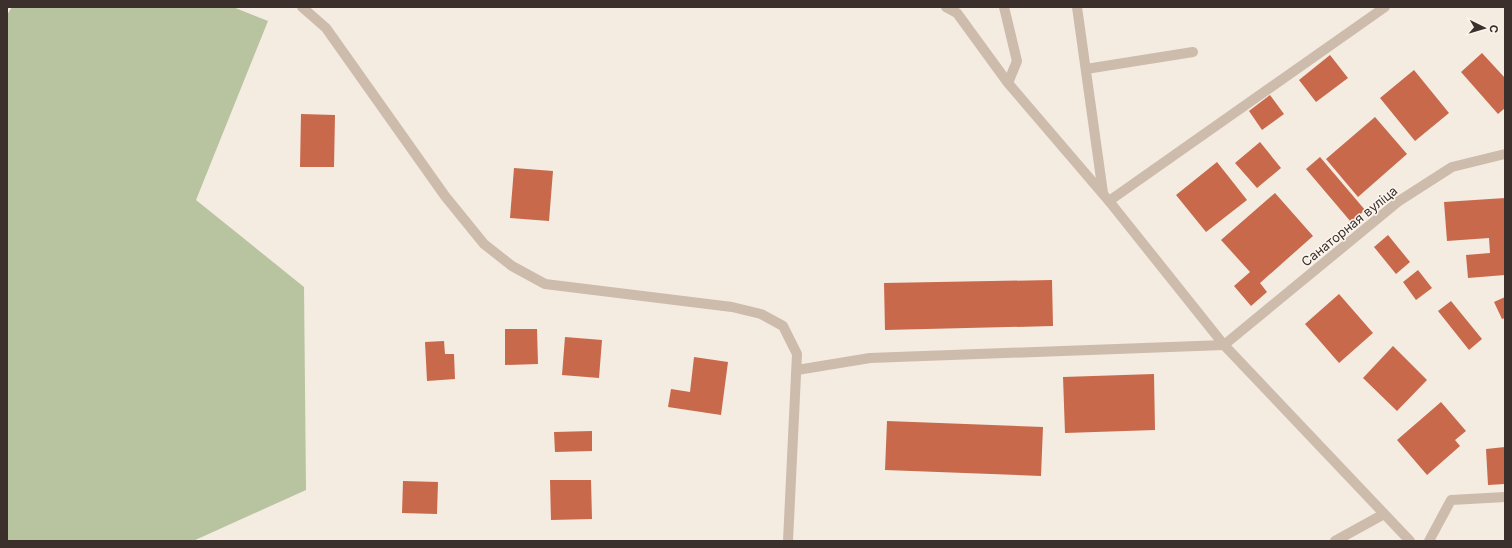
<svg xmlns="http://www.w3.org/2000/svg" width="1512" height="548" font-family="Inter,sans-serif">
  <rect width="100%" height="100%" fill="#f4ebe1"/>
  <!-- green -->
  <path fill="#b8c4a0" d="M12 7H233L268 21 196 200 304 287 306 490 193 541H7V15Z"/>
  <!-- building -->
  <path fill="#c8694b" d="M1482 53 1505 78V108L1498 114 1461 72Z
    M1330 55 1348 78 1316 102 1299 80Z
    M1414 70 1449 113 1415 141 1380 98Z
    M1270 95 1284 114 1262 130 1249 111Z
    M301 114 335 115 334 167H300Z
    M1375 117 1407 154 1358 197 1326 159Z
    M1260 142 1281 168 1257 188 1235 163Z
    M1320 157 1365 210 1351 222 1306 169Z
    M1217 162 1247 200 1206 232 1176 195Z
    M514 168 553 171 549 221 510 218Z
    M1275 193 1313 236 1260 283 1267 292 1251 306 1234 286 1250 272 1221 240Z
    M1505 198V275L1468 278 1466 255 1490 253 1489 238 1447 241 1444 202Z
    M1388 235 1410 262 1396 274 1374 247Z
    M1418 270 1432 288 1416 300 1403 282Z
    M1052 280 1053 326 885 330 884 283Z
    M1339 294 1373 333 1339 363 1305 324Z
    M1505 297V318L1502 319 1494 302Z
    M1451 301 1482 339 1469 350 1438 311Z
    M505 329H537L538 364 505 365Z
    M565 337 602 340 599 378 562 375Z
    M444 341 445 354H454L455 379 427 381 425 342Z
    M1393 346 1427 380 1397 411 1363 378Z
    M694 357 728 362 721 415 668 407 671 389 690 392Z
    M1154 374 1155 430 1065 433 1063 377Z
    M1441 402 1466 431 1455 440 1460 446 1427 475 1397 440Z
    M887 421 1043 427 1041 476 885 470Z
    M592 431V451L555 452 554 432Z
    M1505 447V484L1488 485 1486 449Z
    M550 480H591L592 519 551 520Z
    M403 481 438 482 437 514 402 513Z"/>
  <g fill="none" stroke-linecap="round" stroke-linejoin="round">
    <!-- lane -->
    <path stroke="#cdbbac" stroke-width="10" d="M302 7 326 28 445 196 484 244 512 266 545 284 732 307 761 314 783 326 797 354 788 541
      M946 7 957 13 1008 83 1109 201 1385 7
      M1004 7 1017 61 1008 83
      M1077 7 1103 193
      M1086 69 1193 52
      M797 370 870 358 1224 345
      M1335 541 1384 514"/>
    <!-- street -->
    <path stroke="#cdbbac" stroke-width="10" d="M1109 201 1224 345 1410 541
      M1224 345 1399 201 1452 167 1505 154
      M1429 541 1451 500 1505 497"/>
  </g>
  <g text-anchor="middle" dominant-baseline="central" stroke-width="3" stroke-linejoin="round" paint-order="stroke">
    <!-- street labels -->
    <g font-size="13" fill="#3b302b" stroke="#fbf5ee">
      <text transform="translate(1349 226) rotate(-39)">Санаторная вуліца</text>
    </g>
  </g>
  <!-- border -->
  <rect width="1512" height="548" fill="none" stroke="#3b302b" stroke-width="16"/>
  <!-- north arrow -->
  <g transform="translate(1484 28) rotate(95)" stroke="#fbf5ee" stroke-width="3" paint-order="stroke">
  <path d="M0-3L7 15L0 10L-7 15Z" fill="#3b302b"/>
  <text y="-6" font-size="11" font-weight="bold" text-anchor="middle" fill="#3b302b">С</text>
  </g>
</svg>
